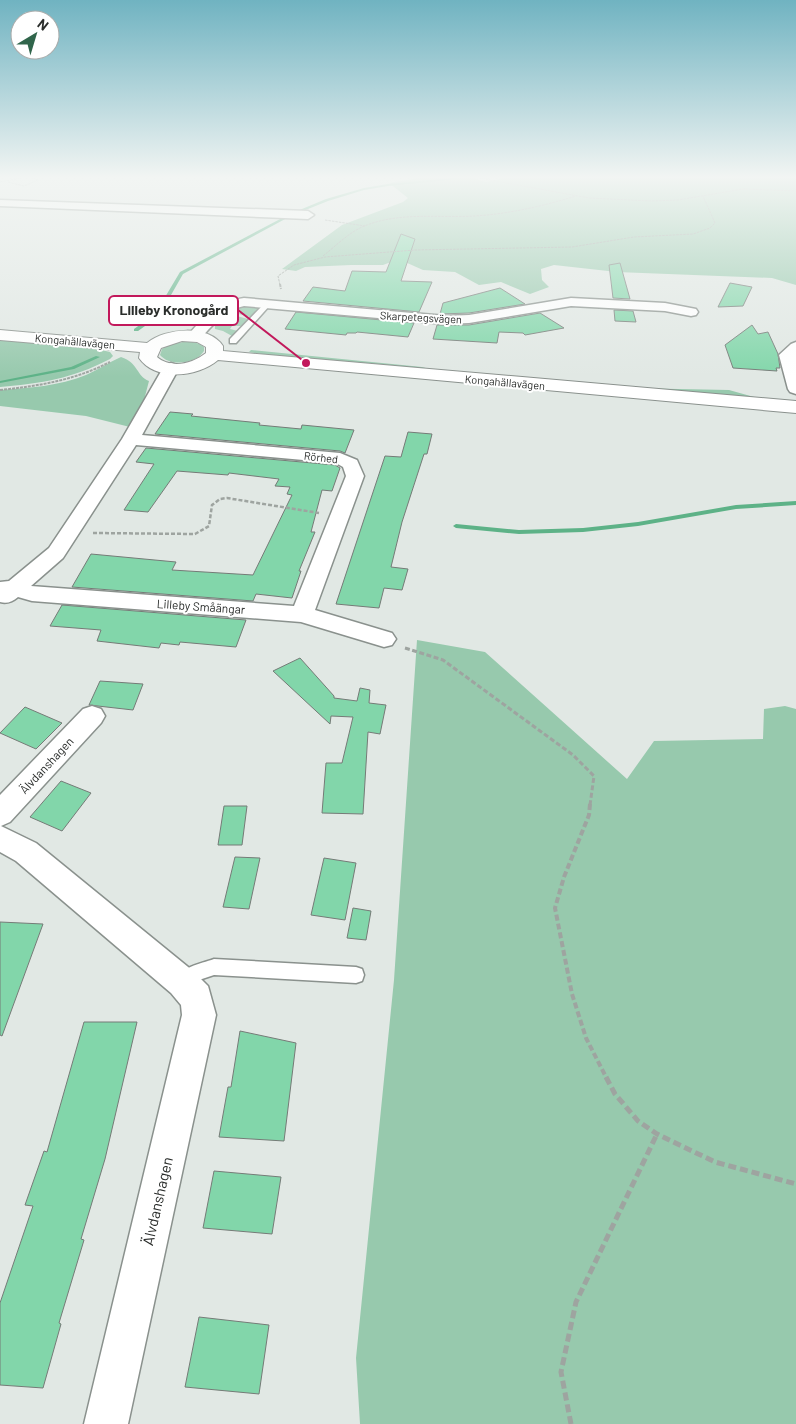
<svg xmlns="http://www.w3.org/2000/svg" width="796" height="1424" font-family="Barlow,sans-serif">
  <rect width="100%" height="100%" fill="#e1e8e4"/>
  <!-- green -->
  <path fill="#97c9ad" d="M420 178H473L486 182 505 178H796V285L772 278 617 272 554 265 541 269 542 280 549 287 530 294 501 282 479 285 455 272 423 270 405 262H391L383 265H351L305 267 296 271 282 269 342 225 403 202 408 198 389 183Z
    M238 305 260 307 250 317 239 314 241 311 234 310 229 314 248 319 241 326H232L230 329 238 331 232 336 223 331 215 329C214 314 227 310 238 305Z
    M0 338 84 346 110 352 113 356 110 359C71 379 43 383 0 387Z
    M189 341 200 344 204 347V351C196 364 170 367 160 355L162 349 171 344Z
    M251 350 422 367 440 372 280 357 249 352Z
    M121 357C139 363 136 376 149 381L143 404 130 427 86 416 0 406V390C29 388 59 386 86 375 98 370 109 362 121 357Z
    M627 388 729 390 754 397 753 399Z
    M417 640 485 652 627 779 654 741 763 739 764 709 785 706 796 709V1424H360L356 1358 394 980Z"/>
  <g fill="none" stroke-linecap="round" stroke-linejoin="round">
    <!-- stream -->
    <path fill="#5db287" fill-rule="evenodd" d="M452 178H460L449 180 388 186 364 190 328 201 293 215 290 214 326 199 364 188 388 184Z
      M284 217 287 218 183 274 159 316 138 331H134V329L155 314 180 272Z
      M96 356 100 357 74 369 0 383V381L71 367Z
      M796 501V505L736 509 638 526 583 532 519 534 456 528 453 526 456 524 519 530 583 528 638 522 736 505Z"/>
  </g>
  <!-- building -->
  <path fill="#82d6aa" stroke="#757b77" d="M401 234 415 239 401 281 432 282 419 312 303 301 313 287 345 291 352 271 386 272Z
    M620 263 630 299 613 298 609 265Z
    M730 283 752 287 743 306 718 307Z
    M500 288 525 304 469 313 440 314 443 303Z
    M614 310 633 311 636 322 615 321Z
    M296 312 414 323 408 337 357 332 356 333H347L346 335 285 329Z
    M540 313 564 328 525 335 523 333 499 332 497 343 433 339 437 325H469Z
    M752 325 758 334 768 332 778 354 780 368H776L777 371 733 368 725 345Z
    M170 412 193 414 191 416 260 423 259 425 301 429 302 425 354 430 345 453 340 451 155 434Z
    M408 432 432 434 427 454H424L402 522 391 567 408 569 402 590 384 588 379 608 336 604 385 456 401 457Z
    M146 448 335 465 340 468 332 491 322 490 311 532H315L299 571H301L292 598 256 594 253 601 72 587 91 554 176 562 172 570 253 575 292 495 287 494 290 487 275 486 279 479 229 473 228 475 177 471 148 512 124 510 154 464 136 462Z
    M62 605 246 620 236 647 180 642 179 645 161 643 159 648 97 641 101 630 50 626Z
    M300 658 334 696V698L357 701 360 688 370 690 369 703 386 705 380 734 368 732 363 814 322 813 326 763H342L353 717 331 716 330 724 273 671Z
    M100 681 143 684 133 710 89 705Z
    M25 707 62 723 36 749 0 733Z
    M61 781 91 793 62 831 30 817Z
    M224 806H247L242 845H218Z
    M235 857 260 858 249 909 223 907Z
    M324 858 356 863 345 920 311 915Z
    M353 908 371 911 366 940 347 938Z
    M0 922 43 924 2 1036 0 1035Z
    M84 1022H137L105 1159 81 1239 84 1240 59 1323 61 1324 43 1388 0 1385V1303L33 1206 25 1205 44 1151 47 1152Z
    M240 1031 296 1043 284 1141 219 1137 228 1087H231Z
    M214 1171 281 1177 272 1234 203 1228Z
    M199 1317 269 1325 259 1394 185 1387Z"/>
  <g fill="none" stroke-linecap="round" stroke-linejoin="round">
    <defs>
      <path id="service" d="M265 303 271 304 236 343H230V339Z
        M214 959 356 967 362 969 364 975 362 981 356 983 214 975 196 981 182 990 176 988 174 982C180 967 200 964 214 959Z"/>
      <path id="minor" d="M0 200 308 211 314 215 308 219 0 206Z
        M244 298 446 316 469 315 571 298 665 303 696 309 698 312 696 315 691 316 665 311 571 306 469 323 446 324 244 306C224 310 212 326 199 340H189L187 337 189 334C205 315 219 302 244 298Z
        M796 342V394L790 392 788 389 779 355 791 344Z
        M171 363 177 365 179 368 142 435 340 453 357 460 364 476 315 610 392 633 396 639 392 645 384 647 301 622 32 601 18 597C12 602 7 604 0 602V582L9 581 49 548 122 439 163 368 165 365ZM136 445 336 463 343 467 346 476 294 606 31 586 63 558Z
        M92 706 101 709 105 716 101 723 10 822 1 826 36 843 193 971 208 986 216 1015 128 1424H84L182 1015 181 1005 171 993 16 861 0 852V795L83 709Z"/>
      <path id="tertiary" d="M0 330 147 343C166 328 208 324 223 346V351L796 401V413L218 360C198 377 156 382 139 358L140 352 0 340ZM182 341 197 342 206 347V353C192 364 171 369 157 357L161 348Z"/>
    </defs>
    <!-- service casing -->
    <use href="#service" stroke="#8a918d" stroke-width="3"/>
    <!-- minor casing -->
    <use href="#minor" stroke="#8a918d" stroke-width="3"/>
    <!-- tertiary casing -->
    <use href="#tertiary" stroke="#8a918d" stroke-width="2"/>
    <!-- path-far5 -->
    <path stroke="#9ea4a0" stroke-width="1" stroke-dasharray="2.5 1" stroke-linecap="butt" d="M479 178 589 198 651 201 678 200 743 189 796 191
      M0 182 21 178
      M8 182 24 186 38 180 31 178
      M325 220 365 226
      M323 256C337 245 350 231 367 225 401 212 439 218 474 216 509 214 543 206 576 196
      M280 285 278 276 294 265 325 257 415 250 572 247 634 237 693 234 710 228 715 223 703 196"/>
    <!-- path-far4 -->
    <path stroke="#9ea4a0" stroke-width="2" stroke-dasharray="3 1" stroke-linecap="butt" d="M280 284 281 289
      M0 390C39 386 75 380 110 362"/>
    <!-- path-far3 -->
    <path stroke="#9ea4a0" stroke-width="2.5" stroke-dasharray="4 2" stroke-linecap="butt" d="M93 533 195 534 209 526 212 505 220 499 227 498 319 513"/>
    <!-- path-far2 -->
    <path stroke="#9ea4a0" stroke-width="3" stroke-dasharray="5 2.5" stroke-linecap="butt" d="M405 648 443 660 573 755 594 776 590 805"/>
    <!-- path-far1 -->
    <path stroke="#9ea4a0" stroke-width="4" stroke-dasharray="6 3" stroke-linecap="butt" d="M590 804 589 815 564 877 555 908 572 994 586 1038 607 1079"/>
    <!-- path -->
    <path stroke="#9ea4a0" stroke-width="5" stroke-dasharray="8 4" stroke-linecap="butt" d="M606 1077 615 1094 638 1121 657 1134 715 1162 796 1184
      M571 1424 561 1372 576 1302 657 1134"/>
    <!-- service -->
    <use href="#service" fill="#fff" fill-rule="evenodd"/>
    <!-- minor -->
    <use href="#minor" fill="#fff" fill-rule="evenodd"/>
    <!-- tertiary -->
    <use href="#tertiary" fill="#fff" fill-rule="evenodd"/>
  </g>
  <!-- sky -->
  <linearGradient id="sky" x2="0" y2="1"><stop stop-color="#70b3c1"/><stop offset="0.47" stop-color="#f2f5f3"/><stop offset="1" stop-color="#f2f5f3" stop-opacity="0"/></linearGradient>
  <rect width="796" height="377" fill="url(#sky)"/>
  <g text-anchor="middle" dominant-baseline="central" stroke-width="4" stroke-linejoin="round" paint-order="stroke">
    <!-- far-street labels -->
    <g font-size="11" fill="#2a2d2b" stroke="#fff">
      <text transform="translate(421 317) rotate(3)">Skarpetegsvägen</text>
      <text transform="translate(75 341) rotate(5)">Kongahällavägen</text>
      <text transform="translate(505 382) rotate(5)">Kongahällavägen</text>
      <text transform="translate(321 457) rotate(7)">Rörhed</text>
    </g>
    <!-- street labels -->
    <g font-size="12" fill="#2a2d2b" stroke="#fff">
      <text transform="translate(201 606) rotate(4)">Lilleby Småängar</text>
      <text transform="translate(46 765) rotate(-47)">Älvdanshagen</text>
    </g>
    <!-- near-street labels -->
    <g font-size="15" fill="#2a2d2b" stroke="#fff">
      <text transform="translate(157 1201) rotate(-77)">Älvdanshagen</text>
    </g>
  </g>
  <!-- callouts -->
  <path fill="none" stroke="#c2185b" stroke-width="2" d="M306 363L238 310"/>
  <circle fill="#c2185b" stroke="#fff" stroke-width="2" cx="306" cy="363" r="5"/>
  <rect fill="#fff" stroke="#c2185b" stroke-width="2" x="109" y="296" width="129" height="29" rx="5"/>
  <g font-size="14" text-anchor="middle" font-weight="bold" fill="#2a2d2b">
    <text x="174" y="315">Lilleby Kronogård</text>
  </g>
  <!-- north arrow -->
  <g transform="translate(35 35) rotate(38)"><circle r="24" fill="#ffffff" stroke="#aaabaa"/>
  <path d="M0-4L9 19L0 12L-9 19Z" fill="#30654b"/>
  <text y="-8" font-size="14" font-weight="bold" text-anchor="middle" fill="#2a2d2b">N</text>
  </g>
</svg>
